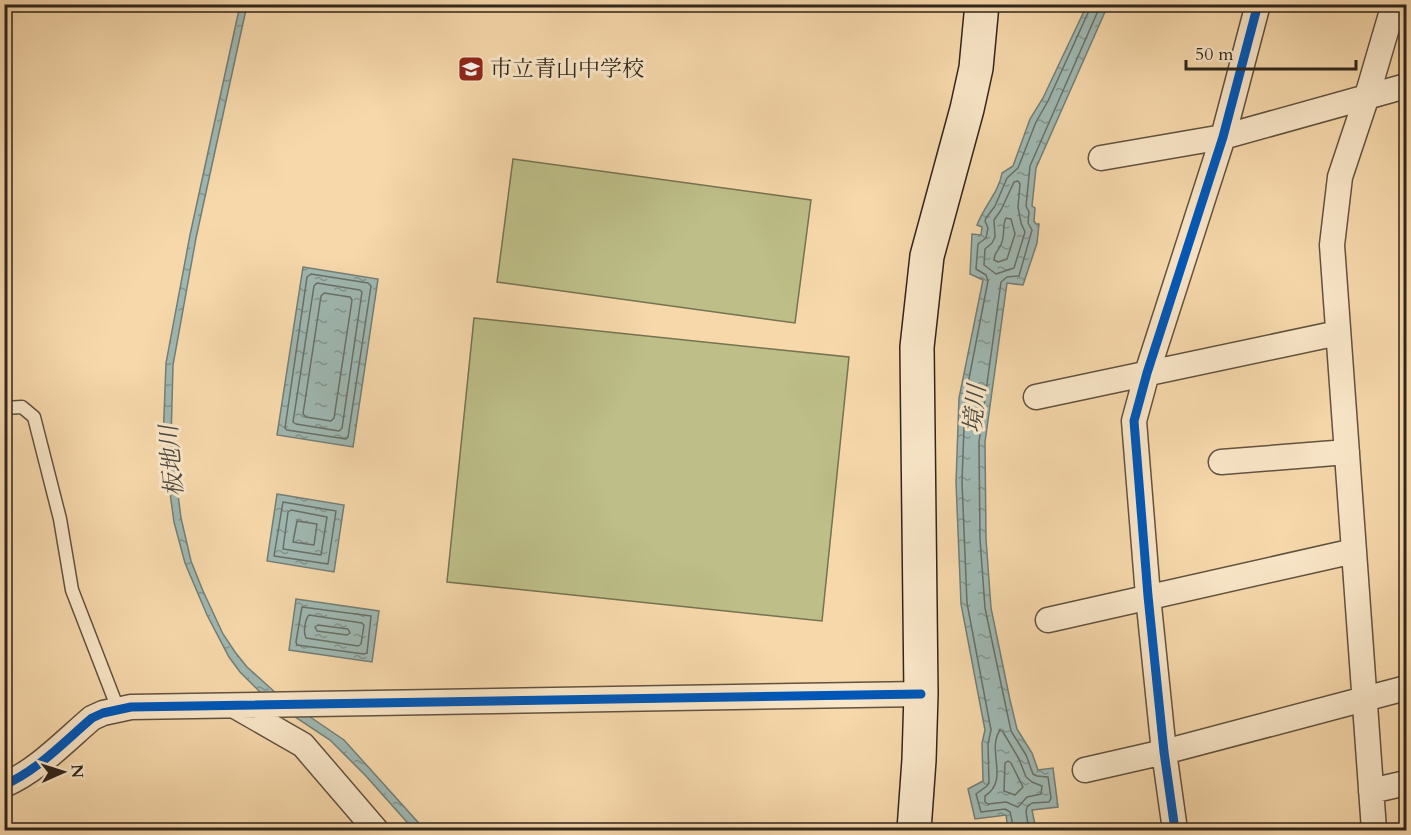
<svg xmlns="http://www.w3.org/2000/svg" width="1411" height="835" font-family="Cardo,'Noto Serif JP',serif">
  <defs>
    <pattern id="water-ripples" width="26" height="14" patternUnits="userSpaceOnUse" patternTransform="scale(1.5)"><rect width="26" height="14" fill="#9fb8b2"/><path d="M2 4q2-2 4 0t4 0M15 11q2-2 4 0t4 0" fill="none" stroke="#829590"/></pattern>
  </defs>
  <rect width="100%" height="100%" fill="#f6d8ab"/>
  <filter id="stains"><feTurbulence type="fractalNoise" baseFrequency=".00333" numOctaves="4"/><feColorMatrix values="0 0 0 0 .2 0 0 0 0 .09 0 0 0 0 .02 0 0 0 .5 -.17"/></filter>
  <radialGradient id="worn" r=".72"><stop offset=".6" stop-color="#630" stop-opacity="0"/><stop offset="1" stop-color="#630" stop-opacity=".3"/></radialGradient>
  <!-- garden -->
  <path fill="#bdbe88" stroke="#767252" stroke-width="1.5" d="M513 159 811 200 795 323 497 282Z
    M474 318 849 357 822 621 447 582Z"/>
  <!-- water -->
  <path fill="url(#water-ripples)" stroke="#737e76" stroke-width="1.5" d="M240 5H247L196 238 173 365 171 440 181 518 191 561 203 591 223 634 235 652 247 667 278 695 344 740 425 830H414L365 775 330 740 265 697 240 672 229 657 207 615 185 563 174 522 163 442 166 363 190 235Z
    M1087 5H1108L1036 168 1032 206 1035 208 1034 221 1036 224H1039L1037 243 1023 285 1007 283 985 442 986 539 991 608 1010 700 1017 729 1032 753 1038 770 1053 768 1058 807 1032 810 1036 830H1008L1006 815 975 819 968 789 983 781 982 743 985 730 961 604 956 482 959 398 983 280 970 274 972 234 981 235 982 227 977 225C984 206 999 192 1002 173L1013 166 1030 119 1043 98Z
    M303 267 378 279 353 447 277 435Z
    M277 494 344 505 334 572 267 561Z
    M296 599 379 611 372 662 289 650Z"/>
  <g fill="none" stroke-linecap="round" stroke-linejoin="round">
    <!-- shore -->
    <path stroke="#686f67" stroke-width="1.5" d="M1018 181 1020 184 1018 207 1021 223 1025 232 1014 268 996 274 984 265 985 249 992 243 995 237 994 220 1001 210 1014 182Z
      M1006 218 1011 219 1015 234 1007 259 998 262 994 260C994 252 1000 250 1002 242 1005 234 1002 225 1006 218Z
      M311 274 368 283 371 286 348 437 346 439 287 430 285 428 307 277Z
      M317 283 360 290 362 292 342 428 339 431 296 424 293 422 314 286Z
      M324 293 350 297 352 300 334 418 331 421 306 417 303 414 321 296Z
      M283 502 336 511 328 564 274 556Z
      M291 510 327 517 321 555 283 549 288 512Z
      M297 521 317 524 314 545 293 542Z
      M302 607 371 616 367 653 364 654 297 645 296 642Z
      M309 615 362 623 364 625 361 644 358 646 306 638C303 633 305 619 309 615Z
      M318 625 348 629 350 633 347 635 317 631 315 627Z
      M1000 730 1003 732 1019 759 1026 777 1032 782 1042 786 1041 794 1027 797 1018 807 1006 802 988 804 985 802V796C1010 780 986 751 1000 730Z
      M1008 761 1011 763 1023 787 1015 795 1004 791 1005 763Z
      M1014 830 1010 812 1005 809 981 812 976 794 987 786 989 782 988 744 991 730 967 603 962 482 965 399 988 281 986 275 976 269 978 244 986 238 988 228 985 221 986 218 995 206 1007 178 1018 168 1036 122 1048 101 1092 4
      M1029 830 1026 812 1027 807 1032 803 1049 802 1051 798 1048 777 1037 776 1033 774 1026 755 1011 731 985 608 980 539 979 442 1001 282 1007 277 1019 276 1032 230 1028 223 1029 212 1026 206 1030 166 1101 4"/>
    <defs>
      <path id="lane" d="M4 408 22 407 34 417 60 519 72 590 118 709"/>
      <path id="street" d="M1101 158 1223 137 1406 86
        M1036 397 1338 333
        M1221 462 1347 452
        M1048 620 1354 551
        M235 706 303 745 376 830
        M1085 770 1164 752 1406 688
        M4 785C37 771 65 741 92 718L103 713 131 707 921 694
        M1371 791 1406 783
        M1175 830 1164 752 1148 596 1134 421 1147 373 1223 137 1258 4
        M1374 830 1332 245 1340 177 1367 96 1394 4"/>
      <path id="secondary" d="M914 830 919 760 921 694 917 347 927 256 967 109 976 68 982 4"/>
    </defs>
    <!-- lane casing -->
    <use href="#lane" stroke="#625240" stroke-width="15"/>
    <!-- street casing -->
    <use href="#street" stroke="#625240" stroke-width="27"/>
    <!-- secondary casing -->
    <use href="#secondary" stroke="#30261c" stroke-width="36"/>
    <!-- lane -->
    <use href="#lane" stroke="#f9e6c8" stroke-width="12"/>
    <!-- street -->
    <use href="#street" stroke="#f9e6c8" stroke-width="24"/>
    <!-- secondary -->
    <use href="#secondary" stroke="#f9e6c8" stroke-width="33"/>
    <defs>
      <path id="cycleway" d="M4 785C37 771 65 741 92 718L103 713 131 707 921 694
        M1175 830 1164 752 1148 596 1134 421 1147 373 1223 137 1258 4"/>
    </defs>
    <!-- cycleway casing -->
    <use href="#cycleway" stroke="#f9e6c8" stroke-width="13"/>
    <!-- cycleway -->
    <use href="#cycleway" stroke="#0057b8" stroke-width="9"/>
  </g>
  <!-- icons -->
  <defs>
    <symbol id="school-square" viewBox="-11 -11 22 22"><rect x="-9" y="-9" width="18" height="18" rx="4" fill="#8f2418" stroke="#f9e6c8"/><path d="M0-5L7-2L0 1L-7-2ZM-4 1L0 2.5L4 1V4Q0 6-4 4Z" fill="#fff"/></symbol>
  </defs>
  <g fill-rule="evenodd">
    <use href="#school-square" x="456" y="54" width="30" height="30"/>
  </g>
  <g text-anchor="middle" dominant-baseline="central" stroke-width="6" stroke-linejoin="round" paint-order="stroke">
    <!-- poi labels -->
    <g font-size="22" fill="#30261c" stroke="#f9e6c8" text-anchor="start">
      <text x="490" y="69">市立青山中学校</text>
    </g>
    <!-- water labels -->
    <g font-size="24" font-style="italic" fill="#4c4a42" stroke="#f9e6c8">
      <text transform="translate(975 409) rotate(-84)">境川</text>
      <text transform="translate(172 461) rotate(-95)">板地川</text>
    </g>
  </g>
  <!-- margin -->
  <rect width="1411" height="835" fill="none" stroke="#f6d8ab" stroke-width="24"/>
  <rect x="6" y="6" width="1399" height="823" fill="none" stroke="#30261c" stroke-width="3"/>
  <rect x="12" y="12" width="1387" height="811" fill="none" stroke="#30261c" stroke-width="1.5"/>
  <!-- north arrow -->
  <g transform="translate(63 772) rotate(87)" stroke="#f9e6c8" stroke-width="4.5" paint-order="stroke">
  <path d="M0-4.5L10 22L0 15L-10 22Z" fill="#30261c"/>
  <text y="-9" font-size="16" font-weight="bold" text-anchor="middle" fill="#30261c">N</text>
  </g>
  <!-- scale -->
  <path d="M1186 60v9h170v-9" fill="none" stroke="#30261c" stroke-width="3"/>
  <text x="1195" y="60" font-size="18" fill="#30261c" stroke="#f9e6c8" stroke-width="4.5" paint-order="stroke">50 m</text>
  <rect width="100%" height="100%" filter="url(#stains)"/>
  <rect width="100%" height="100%" fill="url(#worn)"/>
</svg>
